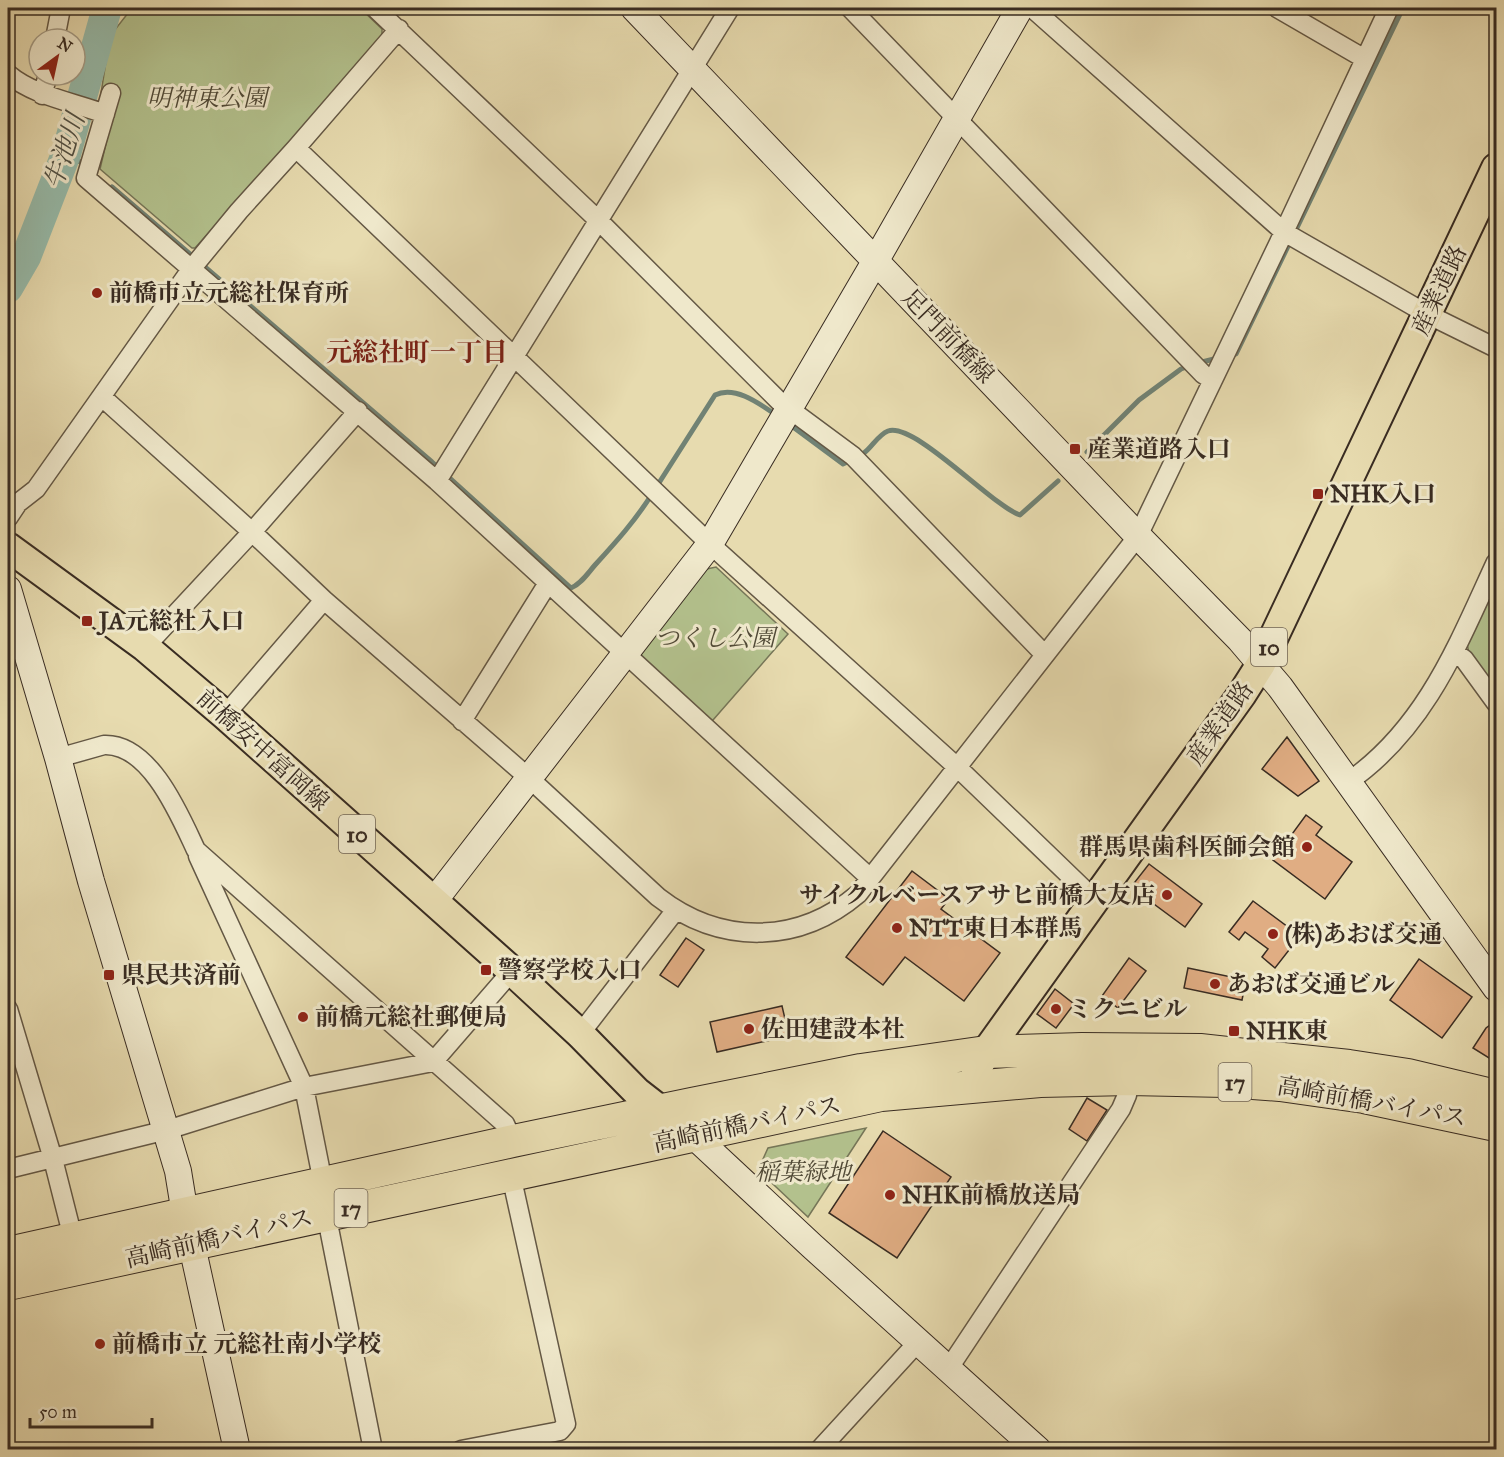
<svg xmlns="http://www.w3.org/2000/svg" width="1504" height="1457" font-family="'IM FELL Great Primer','Noto Serif JP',serif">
  <rect width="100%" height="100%" fill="#e7dbaf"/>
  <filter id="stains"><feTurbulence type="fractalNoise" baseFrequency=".00333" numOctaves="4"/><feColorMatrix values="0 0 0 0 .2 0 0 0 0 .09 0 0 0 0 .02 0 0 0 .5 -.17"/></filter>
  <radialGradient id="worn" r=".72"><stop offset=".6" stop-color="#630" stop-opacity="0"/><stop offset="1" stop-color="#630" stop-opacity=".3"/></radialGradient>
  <!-- green -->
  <path fill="#b3c18d" stroke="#767658" stroke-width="1.5" d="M132 8H360L382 29V39L195 248H192L100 169 115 105 99 106 110 36Z
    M716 567 788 634 713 720 702 721 640 663 639 652 702 570Z
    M1496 579V690L1469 654 1467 643Z
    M866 1128 808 1217 758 1170 768 1148Z"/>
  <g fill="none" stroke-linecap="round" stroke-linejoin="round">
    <!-- stream -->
    <path stroke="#718274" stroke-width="5" d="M66 154 82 163
      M112 187 432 462 571 588C581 584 588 573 595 565 616 542 635 521 652 494
      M1230 356 1236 354 1403 8
      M1198 363 1218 358
      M789 424 843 464C850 461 858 457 864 453 872 447 878 435 888 431 915 422 991 505 1020 515L1058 481
      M1087 452 1139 400 1181 369 1189 366
      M657 486 715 395C735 385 760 404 776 415"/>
    <!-- river -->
    <path stroke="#97bbaa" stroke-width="30" d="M8 288 26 257 66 154 107 8"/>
  </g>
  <!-- building -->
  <path fill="#e0ad83" stroke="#392c22" stroke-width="1.5" d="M1287 737 1319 781 1298 796 1262 769Z
    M1306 815 1322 827 1316 835 1352 862 1325 899 1273 860Z
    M1149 864 1202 904 1185 927 1131 887Z
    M912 871 949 899 941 909 1000 953 964 1001 905 957 883 985 846 957Z
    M1253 901 1300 936 1275 968 1262 957 1268 949 1245 932 1239 940 1229 932Z
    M686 938 704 950 678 987 660 975Z
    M1129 958 1146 971 1118 1008 1102 996Z
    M1419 959 1472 997 1442 1038 1390 1000Z
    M1188 968 1246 980 1242 1000 1184 988Z
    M1055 989 1074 1004 1056 1028 1037 1014Z
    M782 1006 789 1036 717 1052 710 1022Z
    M1497 1020V1063L1473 1048 1486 1028Z
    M1087 1098 1107 1110 1087 1141 1069 1129Z
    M883 1131 951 1177 897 1258 829 1213Z"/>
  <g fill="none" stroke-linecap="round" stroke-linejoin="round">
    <defs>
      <path id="street" d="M375 8 598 220 780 402 853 456 1044 654
        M850 8 1203 374 1212 380
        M1032 8 1284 232 1427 314 1496 348
        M1277 8 1365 59
        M55 39 61 8
        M8 74C34 96 73 102 105 114
        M111 93 86 178 437 481 870 878
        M42 95 48 75
        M296 148 710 544 957 767 1094 899
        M102 397 252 532 324 600 529 778 658 897C720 945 798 945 858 894L1138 536 1284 232 1389 8
        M437 481 730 8
        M8 518 18 503 36 489 192 268 239 211 296 148 399 29
        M145 647 252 532 358 411
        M8 652 25 647
        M1454 652 1464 659 1496 703
        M225 715 324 600
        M462 721 548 583
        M58 758 104 745C150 743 180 816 196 850L505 1124 513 1141
        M1348 782C1426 728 1458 644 1496 562
        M198 856 304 1087 323 1183
        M8 1009 53 1159 73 1238
        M580 1034 675 911
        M8 1169 167 1130 304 1087 433 1062 512 971
        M326 1213 373 1450
        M949 1368 1121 1109 1127 1095 1129 1079
        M461 1450 560 1431 566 1424 511 1175
        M819 1450 918 1342"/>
      <path id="secondary" d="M634 8 1138 536 1240 640 1280 687 1496 988
        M8 589 58 758 91 881 178 1171 185 1214 237 1450
        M434 901 710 544 876 260 1020 8
        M694 1136 812 1246 1038 1450"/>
      <path id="primary" d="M8 547 145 647 225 715 512 971 580 1034 637 1092 673 1120
        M973 1085 977 1069 986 1052 1242 694 1261 664 1496 168"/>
      <path id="highway" d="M8 1253 513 1141 692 1104 861 1070 986 1052 1082 1049 1200 1050 1349 1066 1408 1075 1496 1096
        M8 1284 881 1095 1040 1081 1129 1079 1226 1081 1280 1085 1364 1097 1496 1125"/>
    </defs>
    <!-- street casing -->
    <use href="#street" stroke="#645845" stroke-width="21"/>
    <!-- secondary casing -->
    <use href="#secondary" stroke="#392c22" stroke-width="28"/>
    <!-- primary casing -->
    <use href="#primary" stroke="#392c22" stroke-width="32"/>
    <!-- highway casing -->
    <use href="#highway" stroke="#392c22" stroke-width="34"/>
    <!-- street -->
    <use href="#street" stroke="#efe8cb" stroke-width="18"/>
    <!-- secondary -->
    <use href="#secondary" stroke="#efe8cb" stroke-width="26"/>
    <!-- primary -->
    <use href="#primary" stroke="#e7dbaf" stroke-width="28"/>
    <!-- highway -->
    <use href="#highway" stroke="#e7dbaf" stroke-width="32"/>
  </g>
  <!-- markers -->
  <g fill="#8f2418" stroke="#efe8cb" stroke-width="2">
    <circle cx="97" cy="293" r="6"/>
    <rect x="1069" y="443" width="12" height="12" rx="3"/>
    <rect x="1312" y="488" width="12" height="12" rx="3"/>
    <rect x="81" y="615" width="12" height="12" rx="3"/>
    <circle cx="1307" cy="847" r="6"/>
    <circle cx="1167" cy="895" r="6"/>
    <circle cx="897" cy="928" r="6"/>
    <circle cx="1273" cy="934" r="6"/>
    <rect x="480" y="964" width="12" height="12" rx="3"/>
    <rect x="103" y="969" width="12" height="12" rx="3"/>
    <circle cx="1215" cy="984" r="6"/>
    <circle cx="1056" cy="1009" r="6"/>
    <circle cx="303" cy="1017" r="6"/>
    <circle cx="749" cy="1029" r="6"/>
    <rect x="1228" y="1025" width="12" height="12" rx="3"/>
    <circle cx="890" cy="1195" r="6"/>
    <circle cx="100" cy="1344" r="6"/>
  </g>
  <g text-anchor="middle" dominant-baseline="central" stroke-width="6" stroke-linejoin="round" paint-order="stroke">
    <!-- shield labels -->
    <g fill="#efe8cb" stroke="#706455" stroke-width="1.5">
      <rect x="1251" y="628" width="36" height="38" rx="4.5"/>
      <rect x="339" y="815" width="36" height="38" rx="4.5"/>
      <rect x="1218.5" y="1063" width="33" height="38" rx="4.5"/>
      <rect x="334.5" y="1189" width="33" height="38" rx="4.5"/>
    </g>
    <g font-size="22" font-weight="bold" fill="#392c22">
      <text x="1269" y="647">10</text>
      <text x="357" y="834">10</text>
      <text x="1235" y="1082">17</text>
      <text x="351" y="1208">17</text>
    </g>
    <!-- park labels -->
    <g font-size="24" font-style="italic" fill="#514a37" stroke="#efe8cb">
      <text x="207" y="98">明神東公園</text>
      <text x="715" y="638">つくし公園</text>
      <text x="803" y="1172">稲葉緑地</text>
    </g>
    <!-- street labels -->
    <g font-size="24" fill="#392c22" stroke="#efe8cb">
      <text transform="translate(1439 290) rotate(-65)">産業道路</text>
      <text transform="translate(948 336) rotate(46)">足門前橋線</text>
      <text transform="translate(1220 723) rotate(-55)">産業道路</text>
      <text transform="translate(263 750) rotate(42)">前橋安中富岡線</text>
      <text transform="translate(1372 1102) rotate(10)">高崎前橋バイパス</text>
      <text transform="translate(747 1124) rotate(-12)">高崎前橋バイパス</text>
      <text transform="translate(219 1238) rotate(-13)">高崎前橋バイパス</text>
    </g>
    <!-- poi labels -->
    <g font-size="24" font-weight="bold" fill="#392c22" stroke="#efe8cb" text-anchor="start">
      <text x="109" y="293">前橋市立元総社保育所</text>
      <text x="1087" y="449">産業道路入口</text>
      <text x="1330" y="494">NHK入口</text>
      <text x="99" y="621">JA元総社入口</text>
      <text x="1295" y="847" text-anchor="end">群馬県歯科医師会館</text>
      <text x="1155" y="895" text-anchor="end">サイクルベースアサヒ前橋大友店</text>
      <text x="909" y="928">NTT東日本群馬</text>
      <text x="1285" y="934">(株)あおば交通</text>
      <text x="498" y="970">警察学校入口</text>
      <text x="121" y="975">県民共済前</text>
      <text x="1227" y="984">あおば交通ビル</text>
      <text x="1068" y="1009">ミクニビル</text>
      <text x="315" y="1017">前橋元総社郵便局</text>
      <text x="761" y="1029">佐田建設本社</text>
      <text x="1246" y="1031">NHK東</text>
      <text x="902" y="1195">NHK前橋放送局</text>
      <text x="112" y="1344">前橋市立 元総社南小学校</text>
    </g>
    <!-- water labels -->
    <g font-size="26" font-style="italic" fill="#505044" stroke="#efe8cb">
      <text transform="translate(64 151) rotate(-72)">牛池川</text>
    </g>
    <!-- neighbourhood labels -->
    <g font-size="26" font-weight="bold" fill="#7a1f14" stroke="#efe8cb">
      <text x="417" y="352">元総社町一丁目</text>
    </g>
  </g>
  <!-- margin -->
  <rect width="1504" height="1457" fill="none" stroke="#e7dbaf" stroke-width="30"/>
  <rect x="9" y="9" width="1486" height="1439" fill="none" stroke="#392c22" stroke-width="3"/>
  <rect x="15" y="15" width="1474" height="1427" fill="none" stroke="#392c22" stroke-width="1.5"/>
  <!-- north arrow -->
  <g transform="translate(57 57) rotate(33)"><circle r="28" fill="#efe8cb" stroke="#a69d87" stroke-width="1.5"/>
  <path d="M0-4.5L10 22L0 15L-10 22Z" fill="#8f2418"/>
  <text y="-9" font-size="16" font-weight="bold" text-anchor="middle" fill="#392c22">N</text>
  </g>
  <!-- scale -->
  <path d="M30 1418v9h122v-9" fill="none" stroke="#392c22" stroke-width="3"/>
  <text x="39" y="1418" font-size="18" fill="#392c22" stroke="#efe8cb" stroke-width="4.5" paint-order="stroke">50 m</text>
  <rect width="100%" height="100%" filter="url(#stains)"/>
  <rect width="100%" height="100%" fill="url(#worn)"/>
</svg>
